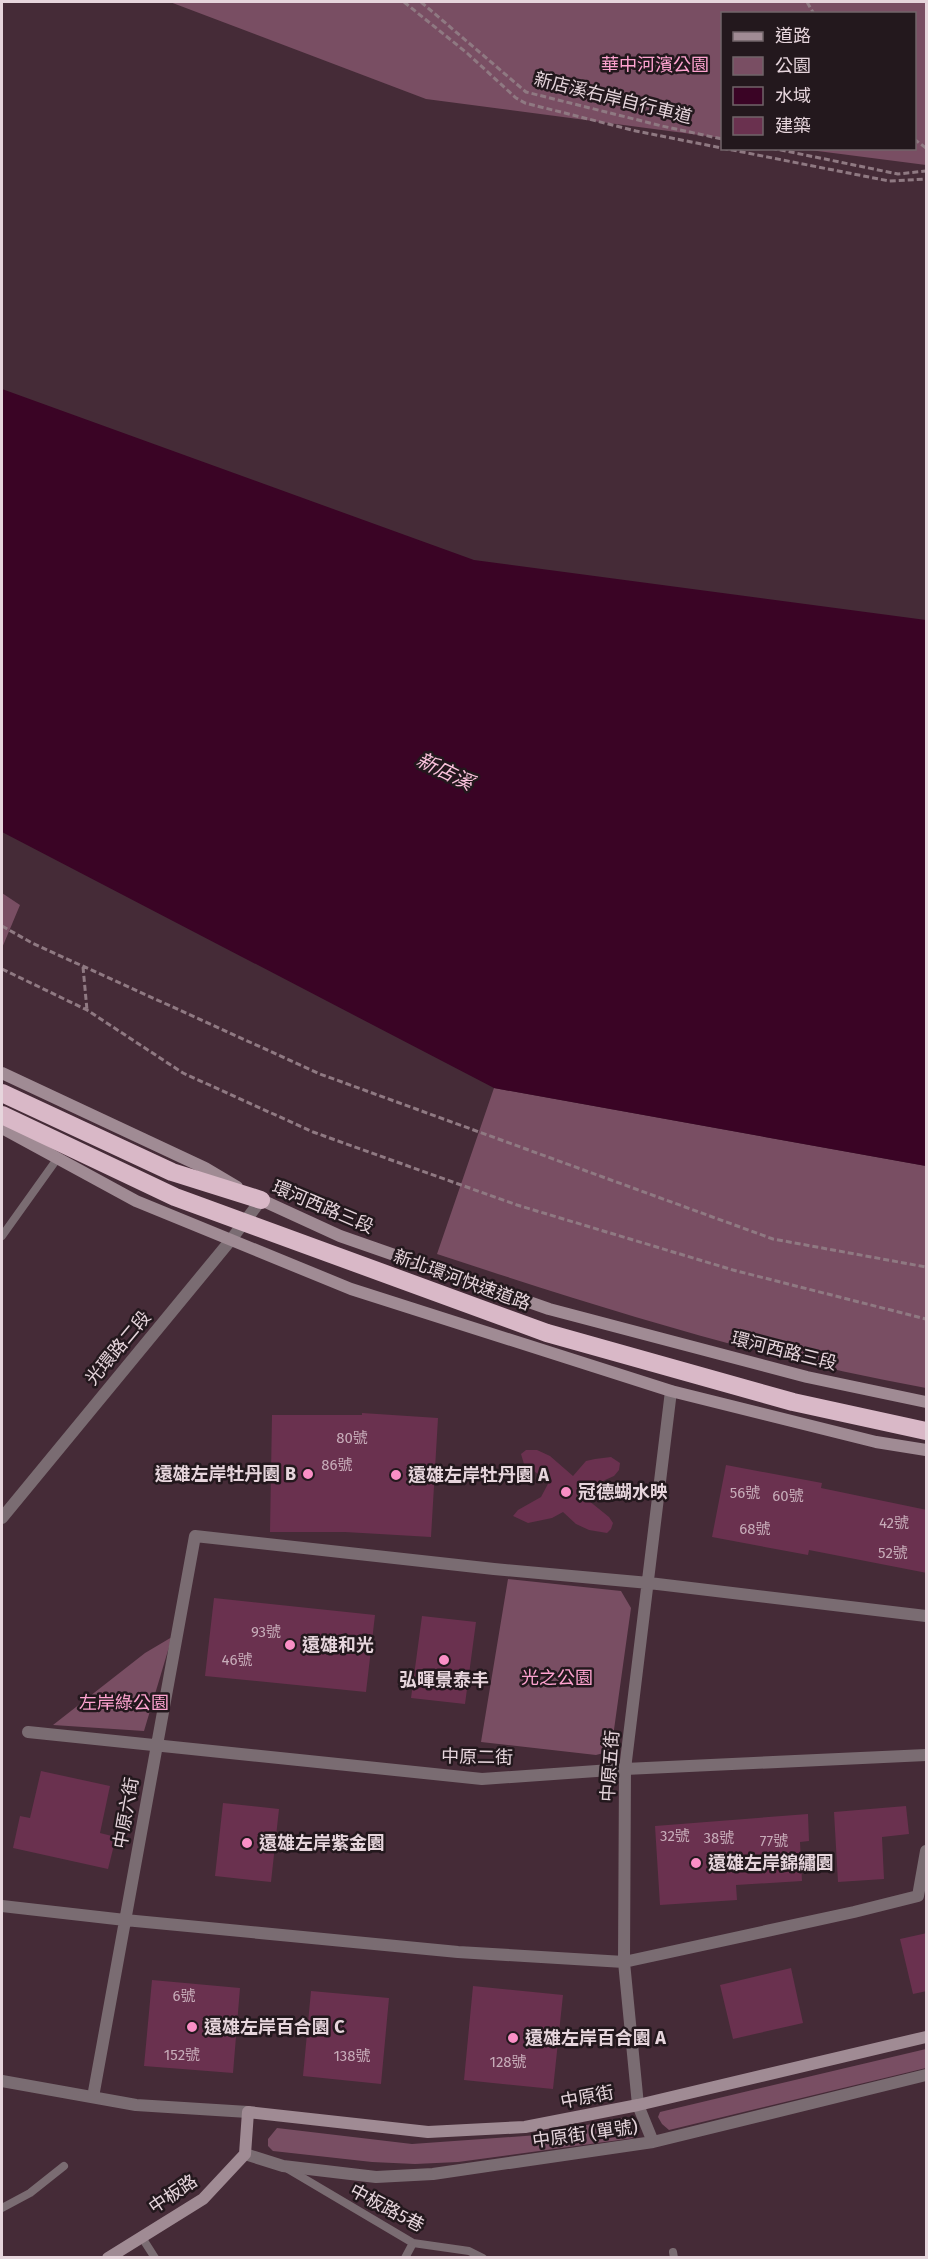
<svg xmlns="http://www.w3.org/2000/svg" width="928" height="2259" font-family="'Fira Sans','Noto Sans TC',sans-serif">
  <rect width="100%" height="100%" fill="#452b37"/>
  <!-- green -->
  <path fill="#794e63" d="M170 2H926V165L802 149 914 148V14H722V138L426 99Z
    M2 893 20 905 2 948Z
    M494 1088 926 1166V1388C759 1358 598 1307 437 1254Z
    M508 1579 621 1591 631 1608 611 1751 596 1755 481 1742Z
    M172 1637 144 1731 53 1725 145 1653Z
    M926 2049V2068L669 2130 662 2124 658 2117 660 2112Z
    M621 2118 629 2120 637 2127 634 2138 458 2162 415 2164 372 2162 273 2151 268 2146V2139L277 2128 412 2144 538 2135Z"/>
  <!-- water -->
  <path fill="#3a0425" d="M2 389 474 560 926 620V1166L494 1088 2 832Z"/>
  <!-- building -->
  <path fill="#6a314f" d="M362 1413 438 1418 431 1537 345 1532H270L272 1415H362Z
    M526 1450H537L550 1456 573 1476 586 1461 595 1459 611 1457 620 1463 619 1470 614 1476 578 1492 609 1517 613 1523 611 1529 607 1533 589 1530 576 1524 563 1512 552 1518 528 1523 513 1516 518 1510 541 1497 549 1482 524 1464 521 1454Z
    M726 1465 822 1483 821 1488 927 1510V1573L809 1550 808 1555 712 1537Z
    M214 1598 375 1615 366 1692 205 1676Z
    M422 1616 476 1622 465 1704 411 1698Z
    M41 1771 110 1786 100 1833 116 1837 108 1869 13 1848 20 1816 30 1818Z
    M223 1803 279 1809 271 1882 215 1876Z
    M906 1806 909 1834 882 1837 884 1879 838 1882 834 1812Z
    M808 1814 809 1841 800 1842 802 1881 736 1885 737 1900 660 1905 655 1826Z
    M927 1933V1991L913 1994 900 1939Z
    M791 1968 803 2023 733 2039 720 1985Z
    M152 1980 240 1988 233 2073 144 2066Z
    M473 1986 563 1995 553 2089 464 2080Z
    M311 1991 389 1998 381 2084 303 2076Z"/>
  <g fill="none" stroke-linecap="round" stroke-linejoin="round">
    <!-- path -->
    <path stroke="#8f7982" stroke-width="3" stroke-dasharray="6 3" stroke-linecap="butt" d="M404 2 467 53 516 98 525 103 636 131 889 181 926 179
      M421 2 526 92 662 126 722 139
      M807 2 814 14
      M914 139 926 148
      M771 148 898 174 926 171
      M2 926 32 943 320 1074 773 1239 926 1267
      M83 967 87 1010
      M2 969 87 1010 183 1073 313 1132 517 1205 733 1270 926 1319"/>
    <!-- lane -->
    <path stroke="#7a6c72" stroke-width="8" d="M2 1236 57 1159
      M288 2169 413 2243 469 2251 483 2258
      M2 2208 30 2193 64 2166
      M141 2236 155 2258
      M673 2252 674 2258
      M405 2258 413 2243"/>
    <!-- street -->
    <path stroke="#7a6c72" stroke-width="12" d="M2 1518 230 1241 261 1200
      M28 1732 482 1779 625 1769 926 1755
      M2 1906 125 1920 458 1952 624 1962 854 1912 918 1896 926 1851
      M2 2081 136 2105 248 2112
      M93 2097 195 1536 494 1569 649 1583 926 1616
      M653 2142 638 2105 624 1962 625 1769 671 1391
      M245 2154 283 2166 376 2177 433 2174 653 2142 926 2075"/>
    <!-- secondary -->
    <path stroke="#a08b94" stroke-width="12" d="M2 1073 205 1168 237 1187
      M2 1128 136 1201 351 1289 671 1391 876 1442 926 1450
      M255 1197 340 1236 549 1309 807 1377 926 1402
      M108 2258 203 2199 245 2154 248 2112 428 2132 525 2127 638 2105 926 2037"/>
    <!-- highway -->
    <path stroke="#d9b8c7" stroke-width="18" d="M2 1093 172 1172 261 1200"/>
    <!-- highway-bridge -->
    <path stroke="#d9b8c7" stroke-width="18" d="M2 1115 175 1197 547 1333 793 1402 926 1431"/>
  </g>
  <!-- markers -->
  <g fill="#fa8fc6" stroke="#23181d" stroke-width="2">
    <circle cx="308" cy="1474" r="6"/>
    <circle cx="396" cy="1475" r="6"/>
    <circle cx="566" cy="1492" r="6"/>
    <circle cx="290" cy="1645" r="6"/>
    <circle cx="444" cy="1660" r="6"/>
    <circle cx="247" cy="1843" r="6"/>
    <circle cx="696" cy="1863" r="6"/>
    <circle cx="192" cy="2027" r="6"/>
    <circle cx="513" cy="2038" r="6"/>
  </g>
  <g text-anchor="middle" dominant-baseline="central" stroke-width="5" stroke-linejoin="round" paint-order="stroke">
    <!-- number labels -->
    <g font-size="15" fill="#c7acb9">
      <text x="352" y="1438">80號</text>
      <text x="337" y="1465">86號</text>
      <text x="745" y="1493">56號</text>
      <text x="788" y="1496">60號</text>
      <text x="894" y="1523">42號</text>
      <text x="755" y="1529">68號</text>
      <text x="893" y="1553">52號</text>
      <text x="266" y="1632">93號</text>
      <text x="237" y="1660">46號</text>
      <text x="675" y="1836">32號</text>
      <text x="719" y="1838">38號</text>
      <text x="774" y="1841">77號</text>
      <text x="184" y="1996">6號</text>
      <text x="182" y="2055">152號</text>
      <text x="352" y="2056">138號</text>
      <text x="508" y="2062">128號</text>
    </g>
    <!-- park labels -->
    <g font-size="18" fill="#fea3d0" stroke="#23181d">
      <text x="655" y="65">華中河濱公園</text>
      <text x="557" y="1678">光之公園</text>
      <text x="124" y="1703">左岸綠公園</text>
    </g>
    <!-- street labels -->
    <g font-size="18" fill="#e6d5dc" stroke="#23181d">
      <text transform="translate(613 98) rotate(14)">新店溪右岸自行車道</text>
      <text transform="translate(323 1207) rotate(23)">環河西路三段</text>
      <text transform="translate(462 1280) rotate(20)">新北環河快速道路</text>
      <text transform="translate(118 1348) rotate(-50)">光環路二段</text>
      <text transform="translate(784 1351) rotate(14)">環河西路三段</text>
      <text transform="translate(477 1757) rotate(1)">中原二街</text>
      <text transform="translate(610 1766) rotate(-86)">中原五街</text>
      <text transform="translate(126 1813) rotate(-80)">中原六街</text>
      <text transform="translate(587 2097) rotate(-11)">中原街</text>
      <text transform="translate(585 2134) rotate(-8)">中原街 (單號)</text>
      <text transform="translate(173 2194) rotate(-34)">中板路</text>
      <text transform="translate(387 2208) rotate(28)">中板路5巷</text>
    </g>
    <!-- poi labels -->
    <g font-size="18" font-weight="bold" fill="#e6d5dc" stroke="#23181d" text-anchor="start">
      <text x="296" y="1474" text-anchor="end">遠雄左岸牡丹園 B</text>
      <text x="408" y="1475">遠雄左岸牡丹園 A</text>
      <text x="578" y="1492">冠德蝴水映</text>
      <text x="302" y="1645">遠雄和光</text>
      <text x="444" y="1680" text-anchor="middle">弘暉景泰丰</text>
      <text x="259" y="1843">遠雄左岸紫金園</text>
      <text x="708" y="1863">遠雄左岸錦繡園</text>
      <text x="204" y="2027">遠雄左岸百合園 C</text>
      <text x="525" y="2038">遠雄左岸百合園 A</text>
    </g>
    <!-- water labels -->
    <g font-size="20" font-style="italic" fill="#fac2dc" stroke="#23181d">
      <text transform="translate(445 771) rotate(26)">新店溪</text>
    </g>
  </g>
  <!-- border -->
  <rect width="928" height="2259" fill="none" stroke="#e6d5dc" stroke-width="6"/>
  <!-- legend -->
  <rect x="721" y="12" width="195" height="138" fill="#23181d" stroke="#716469" stroke-width="1.5"/>
  <rect x="733" y="32" width="30" height="9" fill="#a08b94" stroke="#716469" stroke-width="1.5"/>
  <text x="775" y="42" font-size="18" fill="#e6d5dc">道路</text>
  <rect x="733" y="57" width="30" height="18" fill="#794e63" stroke="#716469" stroke-width="1.5"/>
  <text x="775" y="72" font-size="18" fill="#e6d5dc">公園</text>
  <rect x="733" y="87" width="30" height="18" fill="#3a0425" stroke="#716469" stroke-width="1.5"/>
  <text x="775" y="102" font-size="18" fill="#e6d5dc">水域</text>
  <rect x="733" y="117" width="30" height="18" fill="#6a314f" stroke="#716469" stroke-width="1.5"/>
  <text x="775" y="132" font-size="18" fill="#e6d5dc">建築</text>
</svg>
